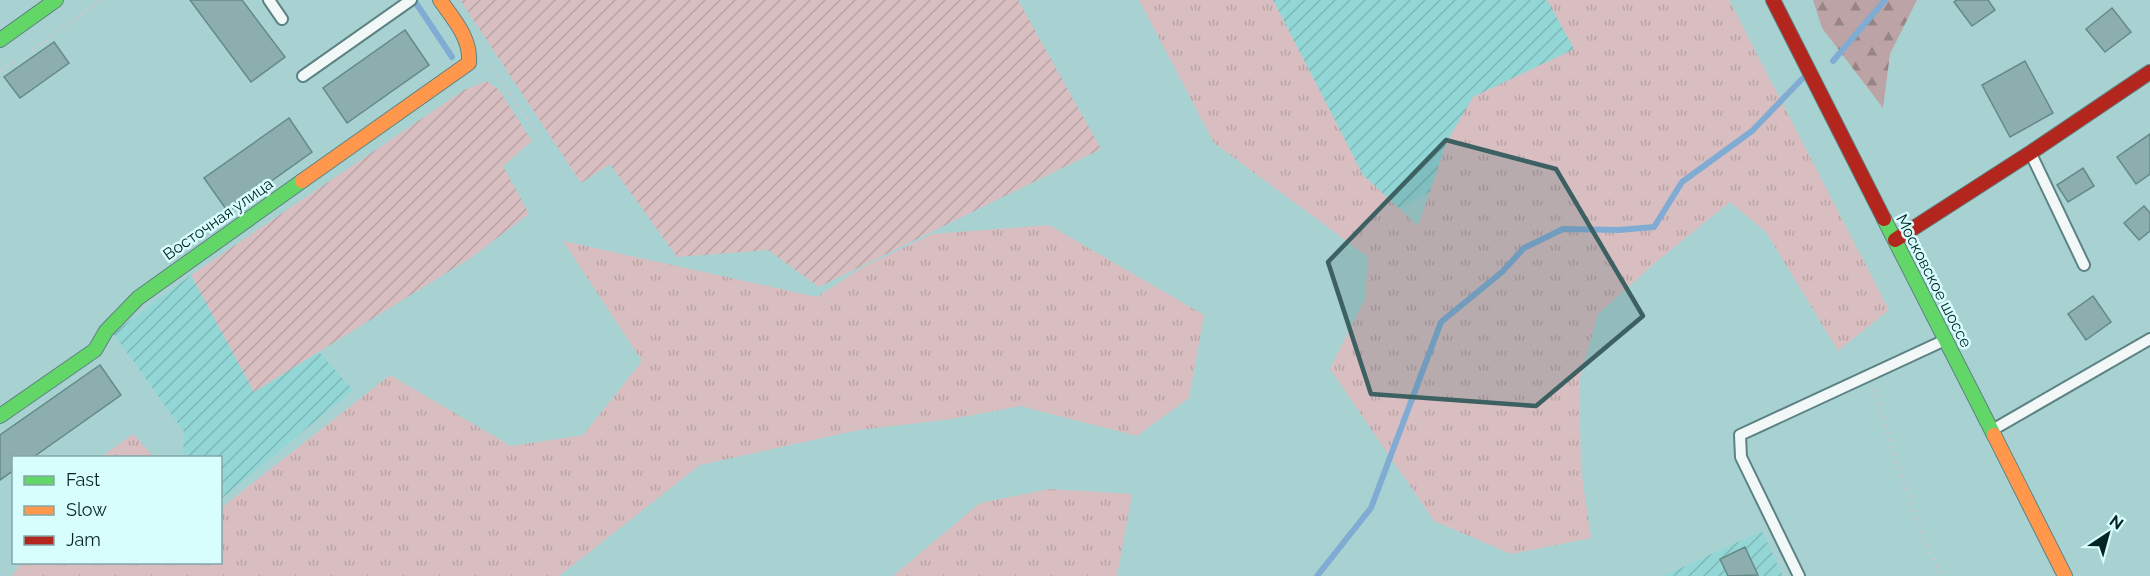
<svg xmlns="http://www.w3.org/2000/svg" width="2150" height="576" font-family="Raleway,sans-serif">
  <defs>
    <pattern id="industrial-furrows" width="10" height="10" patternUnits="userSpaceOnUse" patternTransform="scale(1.5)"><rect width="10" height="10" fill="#93d6d6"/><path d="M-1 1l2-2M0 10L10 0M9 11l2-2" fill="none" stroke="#7db8b8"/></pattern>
    <pattern id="grass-tufts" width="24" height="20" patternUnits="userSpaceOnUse" patternTransform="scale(1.5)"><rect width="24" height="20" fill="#d8bec0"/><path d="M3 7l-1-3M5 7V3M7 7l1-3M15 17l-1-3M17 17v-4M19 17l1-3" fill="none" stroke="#b8a3a5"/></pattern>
    <pattern id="forest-firs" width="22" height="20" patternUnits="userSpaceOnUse" patternTransform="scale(1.5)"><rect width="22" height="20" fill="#bca3a5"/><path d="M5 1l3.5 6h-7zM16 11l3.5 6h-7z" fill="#978586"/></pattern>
    <pattern id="garden-furrows" width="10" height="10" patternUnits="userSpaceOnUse" patternTransform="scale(1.5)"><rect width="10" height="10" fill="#d8bec0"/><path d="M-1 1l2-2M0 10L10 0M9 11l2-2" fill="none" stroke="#b8a3a5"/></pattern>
  </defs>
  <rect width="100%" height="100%" fill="#a8d2d2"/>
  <!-- industrial -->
  <path fill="url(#industrial-furrows)" d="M1254 0H1583L1626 84 1369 225Z
    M191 275 254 392 319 352 353 390 221 499 220 458 183 457 184 432 113 333Z
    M1762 531 1783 576H1663Z"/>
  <!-- grass -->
  <path fill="url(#grass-tufts)" d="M1139 0H1273L1363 175 1418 226 1447 141 1473 97 1574 49 1547 0H1729L1889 310 1838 351 1766 232 1730 202 1656 262 1598 314 1579 381 1581 469 1591 538 1511 554 1434 521 1330 369 1365 299 1368 257 1214 143Z
    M1049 225 1204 315 1189 398 1137 436 1020 406 952 419 859 430 700 465 559 576H12L21 563 220 562 221 508 390 375 511 446 583 435 642 361 563 241 817 297 861 268 932 234Z
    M133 434 154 457H101Z
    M1050 489 1132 494 1117 576H893L980 503Z"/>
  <!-- forest -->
  <path fill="url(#forest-firs)" d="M1813 0H1917L1890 54 1883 108 1822 28Z"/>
  <!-- garden -->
  <path fill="url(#garden-furrows)" d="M460 0H1018L1101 149 819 287 768 250 677 257 610 164 581 183Z
    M487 81 499 90 532 141 503 166 529 214 472 257 254 392 191 275 464 90Z"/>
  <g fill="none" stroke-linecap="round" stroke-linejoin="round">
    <!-- stream -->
    <path stroke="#80acd4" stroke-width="6" d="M416 3 452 57
      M1833 61 1885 0
      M1317 576 1371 508 1441 322 1502 272 1524 248 1563 229 1619 230 1654 227 1682 182 1752 131 1802 79"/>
  </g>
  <!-- building -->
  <path fill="#8daeae" stroke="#658989" stroke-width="1.5" d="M190 0H242L285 57 251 82Z
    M1957 0H1988L1995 10 1972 26 1954 2Z
    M2112 8 2131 32 2105 52 2086 29Z
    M405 30 429 65 347 123 323 88Z
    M54 42 69 63 20 98 4 77Z
    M2025 61 2053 113 2010 137 1982 85Z
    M289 118 312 152 228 212 204 178Z
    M2150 134V174L2136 184 2117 157Z
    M2083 168 2094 186 2068 202 2057 185Z
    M2144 206 2150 213V231L2139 240 2124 223Z
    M2093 296 2111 322 2086 340 2068 314Z
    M100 365 121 395 32 458H14V470L0 480V435Z
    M1745 547 1758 575 1728 576 1720 559Z"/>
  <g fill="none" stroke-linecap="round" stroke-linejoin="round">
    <defs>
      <path id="lane" d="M269 0 282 19
        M303 76 411 0
        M2031 154 2084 265
        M1994 429 2150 339
        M1799 576 1741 457 1740 435 1943 341"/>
      <path id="fast" d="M0 40 56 0
        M1884 219 1994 435
        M0 416 95 350 106 331 138 298 302 181"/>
      <path id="slow" d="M302 181 469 63C471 38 454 20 440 0
        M1994 435 2065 576"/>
      <path id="jam" d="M1773 0 1884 219
        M1895 240 2030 153 2150 72"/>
    </defs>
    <!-- lane casing -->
    <use href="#lane" stroke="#5d8283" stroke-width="14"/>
    <!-- fast casing -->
    <use href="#fast" stroke="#5d8283" stroke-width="16"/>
    <!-- slow casing -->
    <use href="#slow" stroke="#5d8283" stroke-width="16"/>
    <!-- jam casing -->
    <use href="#jam" stroke="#5d8283" stroke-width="16"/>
    <!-- path -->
    <path stroke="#becbcc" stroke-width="4" stroke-dasharray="3 4.5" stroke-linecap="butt" d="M32 50 102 0
      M491 68 540 137
      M0 72 18 59
      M1874 388 1894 457 1930 553 1942 576"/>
    <!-- lane -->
    <use href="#lane" stroke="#f2f8f8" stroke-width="10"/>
    <!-- fast -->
    <use href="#fast" stroke="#63d668" stroke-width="14"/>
    <!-- slow -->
    <use href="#slow" stroke="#ff974d" stroke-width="14"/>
    <!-- jam -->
    <use href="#jam" stroke="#b3261e" stroke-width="14"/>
  </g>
  <!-- marked area -->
  <path fill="#3d6162" fill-opacity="0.2" stroke="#3d6162" stroke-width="4.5" stroke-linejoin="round" d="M1446 140 1556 169 1643 316 1536 406 1371 394 1328 262Z"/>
  <g text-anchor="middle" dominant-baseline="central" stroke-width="5" stroke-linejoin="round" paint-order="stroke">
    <!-- street labels -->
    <g font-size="16" fill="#032425" stroke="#d8fdfd">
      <text transform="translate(218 219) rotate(-35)">Восточная улица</text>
      <text transform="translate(1934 281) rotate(63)">Московское шоссе</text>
    </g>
  </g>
  <!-- legend -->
  <rect x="12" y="456" width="210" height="108" fill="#d8fdfd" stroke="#83a6a7" stroke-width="1.5"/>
  <rect x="24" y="476" width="30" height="9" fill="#63d668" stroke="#83a6a7" stroke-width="1.5"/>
  <text x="66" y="486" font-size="18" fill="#032425">Fast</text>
  <rect x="24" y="506" width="30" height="9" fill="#ff974d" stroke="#83a6a7" stroke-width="1.5"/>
  <text x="66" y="516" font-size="18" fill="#032425">Slow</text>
  <rect x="24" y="536" width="30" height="9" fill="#b3261e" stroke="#83a6a7" stroke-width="1.5"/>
  <text x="66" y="546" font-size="18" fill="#032425">Jam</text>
  <!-- north arrow -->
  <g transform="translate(2108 534) rotate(36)" stroke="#d8fdfd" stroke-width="4.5" paint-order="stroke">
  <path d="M0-4.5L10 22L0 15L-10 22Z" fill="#032425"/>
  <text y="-9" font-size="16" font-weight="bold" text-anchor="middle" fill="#032425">N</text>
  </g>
</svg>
